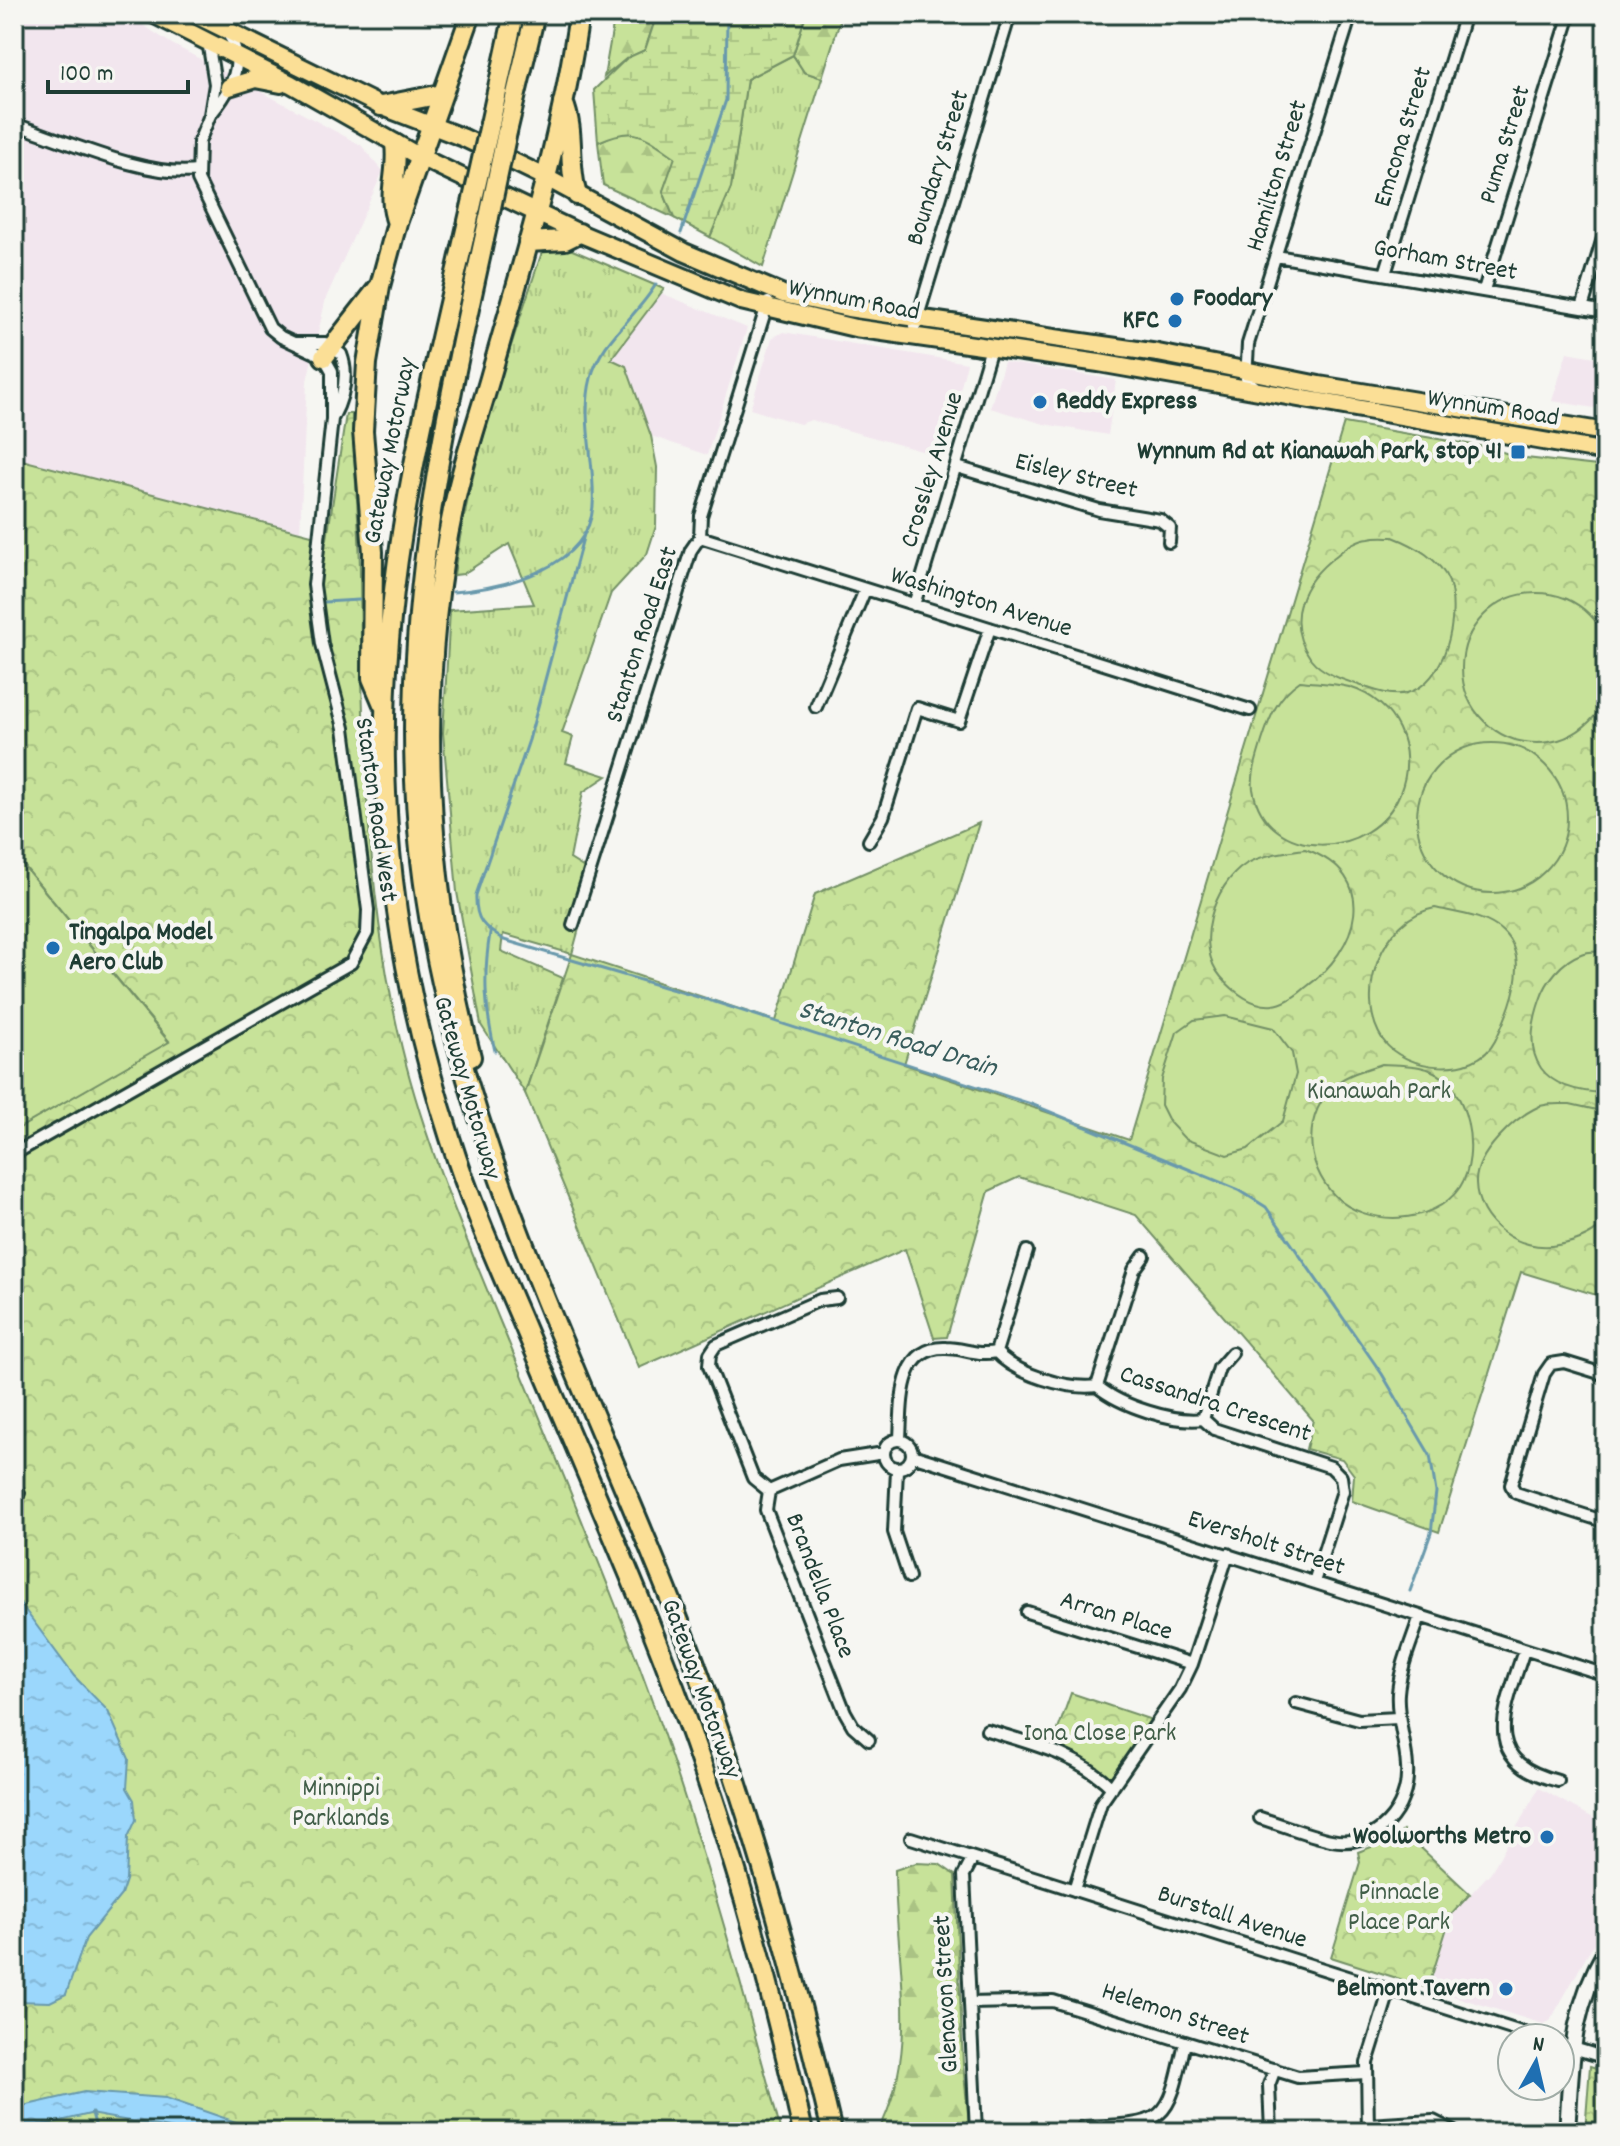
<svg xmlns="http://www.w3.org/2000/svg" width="1620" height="2146" font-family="Dekko,sans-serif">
  <defs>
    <pattern id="grass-tufts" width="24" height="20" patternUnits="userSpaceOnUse" patternTransform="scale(2)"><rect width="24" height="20" fill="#c7e299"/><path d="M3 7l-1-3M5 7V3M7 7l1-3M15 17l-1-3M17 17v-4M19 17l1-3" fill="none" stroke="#aac384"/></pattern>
    <pattern id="forest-firs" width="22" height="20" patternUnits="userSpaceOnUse" patternTransform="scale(2)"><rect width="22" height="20" fill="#c7e299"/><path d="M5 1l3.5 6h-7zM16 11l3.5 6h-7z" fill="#aac384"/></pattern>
    <pattern id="wetland-marsh" width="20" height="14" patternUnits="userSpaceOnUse" patternTransform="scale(2)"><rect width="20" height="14" fill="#c7e299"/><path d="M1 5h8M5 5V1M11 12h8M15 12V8" fill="none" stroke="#aac384"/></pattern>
    <pattern id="park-crowns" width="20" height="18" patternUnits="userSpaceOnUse" patternTransform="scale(2)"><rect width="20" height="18" fill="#c7e299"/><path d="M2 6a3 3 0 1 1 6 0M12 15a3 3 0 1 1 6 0" fill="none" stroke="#aac384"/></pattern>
    <pattern id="water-ripples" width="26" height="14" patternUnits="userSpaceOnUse" patternTransform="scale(2)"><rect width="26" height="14" fill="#9bd7fc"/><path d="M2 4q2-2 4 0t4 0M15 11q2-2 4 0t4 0" fill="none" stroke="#85b9d9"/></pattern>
  </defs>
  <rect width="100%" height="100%" fill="#f6f6f2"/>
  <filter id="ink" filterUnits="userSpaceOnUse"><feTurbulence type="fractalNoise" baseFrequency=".0125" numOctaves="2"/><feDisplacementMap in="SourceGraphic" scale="16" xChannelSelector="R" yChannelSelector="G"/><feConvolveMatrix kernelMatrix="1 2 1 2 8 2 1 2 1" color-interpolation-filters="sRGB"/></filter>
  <g filter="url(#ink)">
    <!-- built -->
    <path fill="#f2e6ee" d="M14 14H126L172 44 361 145 383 171 326 298 307 381 300 533 14 458Z
      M661 293 747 328 707 455 651 436 626 367 611 359Z
      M783 332 967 363 943 457 811 420 800 424 750 409 772 338Z
      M1567 352 1606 359V410L1552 401Z
      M1004 362 1116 380 1108 435 1044 424 990 408Z
      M1539 1788 1606 1825V1922L1550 2021 1543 2024 1428 1988 1451 1915 1491 1872Z"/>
    <!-- grass -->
    <path fill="url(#grass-tufts)" stroke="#739066" stroke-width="2" d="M793 55 804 72 822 78 763 267 710 237 731 188 747 79Z
      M570 249 664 289 611 359 626 366 651 436 657 467 656 526 647 554 611 593 562 733 573 737 566 763 607 776 583 792 570 859 594 874 572 954 503 934 501 951 563 978 525 1093 481 1025 457 892 443 733 450 610 534 604 509 544 463 574 454 575C469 465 507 357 542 252Z"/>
    <!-- forest -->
    <path fill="url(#forest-firs)" stroke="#739066" stroke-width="2" d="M615 14H642L654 23 645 50 627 58 604 77Z
      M806 14H842L822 78 804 72 793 55Z
      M622 131 647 137 676 157 663 191 674 218 603 185 598 142Z
      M916 1863 939 1864 955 1875 963 2065 970 2132H878C922 2047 895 1961 895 1870Z"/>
    <!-- wetland -->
    <path fill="url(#wetland-marsh)" stroke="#739066" stroke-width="2" d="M642 14H806L793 55 747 79 731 188 710 237 674 218 663 191 675 157C643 135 635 125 598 142L594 90 627 58 645 50 654 23Z"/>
    <!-- park -->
    <path fill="url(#park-crowns)" stroke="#739066" stroke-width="2" d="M346 414H352C354 468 360 522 360 576 362 727 365 883 398 1031 420 1131 460 1224 499 1319 538 1413 577 1507 614 1601 684 1775 733 1952 781 2132H14V1131L169 1041 14 854V458L327 539Z
      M1344 423 1491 448 1517 457 1606 467V1298L1521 1272 1439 1532 1352 1501 1354 1475 1342 1459 1306 1449 1313 1420 1136 1215 1019 1177 989 1191 947 1337 934 1338 905 1249 639 1368 525 1093 572 954 776 1021 815 894 979 823 904 1064 1129 1140Z
      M1071 1693 1152 1720 1111 1779 1084 1758 1053 1744Z
      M1403 1831 1470 1894 1451 1915 1428 1988 1331 1957 1360 1862 1358 1852 1396 1838Z
      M1590 2066 1606 2071V2132H1585Z"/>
    <!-- pitch -->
    <path fill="#c7e299" stroke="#739066" stroke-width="2" d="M1393 537C1414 545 1441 560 1449 582 1460 616 1446 683 1407 693 1391 697 1374 690 1359 685 1343 680 1322 673 1311 659 1283 620 1302 581 1337 555 1346 547 1357 539 1369 538 1377 536 1386 537 1393 537Z
      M1462 668a75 75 0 1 1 150 0a75 75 0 1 1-150 0Z
      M1300 681C1316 683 1333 683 1349 687 1396 701 1418 749 1400 793 1372 862 1265 863 1253 789 1251 774 1258 755 1262 741 1270 716 1278 696 1300 681Z
      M1417 818a75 75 0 1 1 150 0a75 75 0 1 1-150 0Z
      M1305 849C1382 876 1359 949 1305 988 1297 995 1284 1004 1273 1005 1253 1007 1234 992 1221 977 1194 946 1213 885 1246 864 1263 854 1286 852 1305 849Z
      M14 854 169 1042 14 1131Z
      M1435 908C1457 913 1487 916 1503 932 1532 960 1509 1012 1495 1041 1476 1079 1404 1071 1383 1040 1353 996 1382 917 1435 908Z
      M1606 951V1093C1542 1091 1519 1060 1540 1000 1546 981 1562 961 1581 954 1588 951 1598 952 1606 951Z
      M1225 1016 1273 1028 1292 1053 1296 1074 1283 1121 1248 1149 1227 1155 1185 1139 1170 1123 1161 1105 1162 1079 1177 1032 1194 1020Z
      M1382 1064C1397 1065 1416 1064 1430 1070 1469 1085 1481 1155 1460 1187 1434 1226 1365 1227 1335 1196 1304 1165 1302 1113 1337 1083 1350 1073 1367 1069 1382 1064Z
      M1570 1104 1601 1111 1606 1116V1221C1593 1236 1576 1242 1558 1245 1519 1253 1477 1223 1476 1183 1475 1154 1515 1117 1540 1106 1549 1103 1561 1104 1570 1104Z"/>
    <!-- water -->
    <path fill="url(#water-ripples)" stroke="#6999ac" stroke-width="2" d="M14 1595 74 1676 108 1711 129 1759 127 1788 134 1800 136 1820 128 1837 126 1880 121 1895 86 1938 66 1994 50 2002 14 2001Z
      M84 2092 166 2098 265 2132H191L90 2114 14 2132V2108Z"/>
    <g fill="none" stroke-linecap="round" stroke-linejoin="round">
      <!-- stream -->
      <path stroke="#6999ac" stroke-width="3" d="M681 233 726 100 727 14
        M584 534 529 740 476 895C475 920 483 927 504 940L715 1002 1031 1104 1239 1190 1266 1207 1382 1374 1430 1455 1436 1492 1431 1533 1410 1591
        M453 592C503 588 588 569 593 506 596 464 580 421 591 378 601 339 637 317 656 284
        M324 602 359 600
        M490 933C483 976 485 1009 495 1051
        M92 2113 97 2132"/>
      <defs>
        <path id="street" d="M211 114C231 90 248 60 227 33
          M14 124C64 140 146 178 197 171
          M1276 256 1606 312
          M1385 274 1465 14
          M1484 290 1570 14
          M1582 308 1606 228
          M912 336 1010 14
          M296 343H325L341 354C349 375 343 398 333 417
          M1259 390 1246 379 1248 344 1351 14
          M957 467 1099 510 1160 520 1170 528 1169 542
          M700 537 1250 710
          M914 605 991 348
          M816 707 865 590
          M869 841 883 817 917 708 959 721 990 628
          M573 925 691 550 700 537 701 516 768 302
          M14 1154 351 963 367 933 368 910 344 728 322 644 314 585 332 419V371L324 357 281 337 270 328 198 180 199 142 210 115 215 84 208 41
          M837 1298 820 1300 716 1345 710 1354 709 1366 753 1478 769 1491 766 1510 845 1712 853 1726 869 1740
          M996 1352 1027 1251
          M1606 1375 1564 1362 1551 1364 1544 1374 1511 1485 1516 1493 1606 1522
          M1097 1386 1134 1270 1144 1256
          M1203 1419 1219 1368 1232 1353
          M900 1438C902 1406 898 1346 946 1348 964 1348 976 1356 996 1352 1016 1374 1067 1390 1097 1386 1121 1406 1173 1423 1203 1419L1214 1429 1331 1467 1341 1477 1343 1491 1314 1582
          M884 1454a14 14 0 1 1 28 0a14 14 0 1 1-28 0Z
          M912 1455 1606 1675
          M897 1470 894 1532 909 1577
          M14 1485 19 1493
          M769 1491 839 1460 884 1453
          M1027 1612 1192 1664
          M1524 1650C1506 1708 1477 1761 1558 1781
          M1296 1703 1359 1720 1398 1718
          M987 1730C1032 1744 1078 1754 1112 1788
          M1260 1818C1283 1825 1307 1835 1331 1840 1377 1849 1410 1809 1407 1767 1406 1742 1396 1718 1398 1693 1400 1667 1412 1641 1420 1616
          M911 1838 1540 2038
          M973 1858 964 1875 976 2132
          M1074 1890 1101 1803 1180 1689 1192 1664 1228 1554
          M970 2003 1053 2001 1298 2077 1366 2073
          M1560 2044 1606 2058
          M1368 2125 1433 2121 1455 2132
          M1083 2127C1166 2124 1168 2124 1185 2042
          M1271 2132 1269 2085 1275 2069
          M1368 2132 1367 2063 1389 1992"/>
        <path id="secondary" d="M1567 2132C1572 2061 1569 2014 1606 1950"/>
        <path id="primary" d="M153 14 291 84 420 157 579 233 741 301 855 328 1099 363 1606 452
          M194 14 381 106 464 138 545 177 684 252 783 294 848 308 1158 353 1319 385 1606 432
          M229 87 255 79 281 84"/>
        <path id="highway" d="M563 102C576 132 567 164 577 195
          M381 106 442 94
          M490 124 514 14
          M507 132 535 14
          M395 144C399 174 386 194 397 223
          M471 208C426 407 376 586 386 793 391 911 414 1026 450 1138 469 1199 495 1258 520 1316 563 1418 607 1519 649 1622 715 1787 766 1958 803 2132
          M489 217C441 434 396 635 421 860 451 1123 577 1363 673 1606 741 1777 790 1953 832 2132
          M528 242 565 240 579 233
          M324 357 378 288
          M383 704 372 678 373 552 363 431 367 363 380 286 397 223 471 14
          M471 1057C426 881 415 684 454 506 463 462 478 420 490 378 524 258 562 137 579 14"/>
      </defs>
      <!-- street casing -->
      <use href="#street" stroke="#1f3d34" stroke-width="16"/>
      <!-- secondary casing -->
      <use href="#secondary" stroke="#1f3d34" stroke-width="20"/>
      <!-- primary casing -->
      <use href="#primary" stroke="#1f3d34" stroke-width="22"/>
      <!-- highway casing -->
      <use href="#highway" stroke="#1f3d34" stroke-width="24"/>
      <!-- street -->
      <use href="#street" stroke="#f6f6f2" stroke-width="10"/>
      <!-- secondary -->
      <use href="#secondary" stroke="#f6f6f2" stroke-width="14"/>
      <!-- primary -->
      <use href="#primary" stroke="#fbdf96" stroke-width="16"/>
      <!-- highway -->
      <use href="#highway" stroke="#fbdf96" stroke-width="18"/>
      <defs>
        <path id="highway-bridge" d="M471 208 490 124
          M489 217 507 132"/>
      </defs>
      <!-- highway-bridge casing -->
      <use href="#highway-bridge" stroke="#1f3d34" stroke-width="24" stroke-linecap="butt"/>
      <!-- highway-bridge -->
      <use href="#highway-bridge" stroke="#fbdf96" stroke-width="18"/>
    </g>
  </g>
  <!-- markers -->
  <g fill="#1f6fb2" stroke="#f6f6f2" stroke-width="3">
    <circle cx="1177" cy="299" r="8"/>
    <circle cx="1175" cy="321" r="8"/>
    <circle cx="1040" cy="402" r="8"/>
    <rect x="1510" y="444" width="16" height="16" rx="4"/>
    <circle cx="53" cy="948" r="8"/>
    <circle cx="1547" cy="1837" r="8"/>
    <circle cx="1506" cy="1989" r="8"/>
  </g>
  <g text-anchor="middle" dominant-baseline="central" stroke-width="8" stroke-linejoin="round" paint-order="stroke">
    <!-- street labels -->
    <g font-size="26" fill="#1f3d34" stroke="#f6f6f2">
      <text transform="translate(1404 137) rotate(-73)">Emcona Street</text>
      <text transform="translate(1506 145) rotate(-73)">Puma Street</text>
      <text transform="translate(939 168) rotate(-73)">Boundary Street</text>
      <text transform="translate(1278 176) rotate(-73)">Hamilton Street</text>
      <text transform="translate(1445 261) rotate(10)">Gorham Street</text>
      <text transform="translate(854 301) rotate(11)">Wynnum Road</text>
      <text transform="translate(1493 409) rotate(9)">Wynnum Road</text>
      <text transform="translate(391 451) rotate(-79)">Gateway Motorway</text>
      <text transform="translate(933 470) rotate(-73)">Crossley Avenue</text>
      <text transform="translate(1076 477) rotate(14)">Eisley Street</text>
      <text transform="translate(981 603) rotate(17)">Washington Avenue</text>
      <text transform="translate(643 635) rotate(-72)">Stanton Road East</text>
      <text transform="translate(375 810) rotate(82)">Stanton Road West</text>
      <text transform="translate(466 1088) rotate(74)">Gateway Motorway</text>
      <text transform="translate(1215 1405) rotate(18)">Cassandra Crescent</text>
      <text transform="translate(1266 1544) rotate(18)">Eversholt Street</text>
      <text transform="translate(819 1586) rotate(69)">Brandella Place</text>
      <text transform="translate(1116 1617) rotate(17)">Arran Place</text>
      <text transform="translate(700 1689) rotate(70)">Gateway Motorway</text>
      <text transform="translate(1232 1918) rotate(18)">Burstall Avenue</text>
      <text transform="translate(947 1994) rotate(-93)">Glenavon Street</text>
      <text transform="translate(1175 2015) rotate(18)">Helemon Street</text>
    </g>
    <!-- poi labels -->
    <g font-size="26" font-weight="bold" fill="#1f3d34" stroke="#f6f6f2" text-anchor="end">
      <text x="1193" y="299" text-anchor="start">Foodary</text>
      <text x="1159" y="321">KFC</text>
      <text x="1056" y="402" text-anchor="start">Reddy Express</text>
      <text x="1502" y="452">Wynnum Rd at Kianawah Park, stop 41</text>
      <text x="69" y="933" text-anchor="start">Tingalpa Model<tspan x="69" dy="30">Aero Club</tspan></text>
      <text x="1531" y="1837">Woolworths Metro</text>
      <text x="1490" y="1989">Belmont Tavern</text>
    </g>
    <!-- park labels -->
    <g font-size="26" fill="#415e48" stroke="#f6f6f2">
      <text x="1379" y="1092">Kianawah Park</text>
      <text x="1100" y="1734">Iona Close Park</text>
      <text x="341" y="1789">Minnippi<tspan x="341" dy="30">Parklands</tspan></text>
      <text x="1399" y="1893">Pinnacle<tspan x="1399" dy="30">Place Park</tspan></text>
    </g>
    <!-- water labels -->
    <g font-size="28" font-style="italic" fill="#385c5c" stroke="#f6f6f2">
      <text transform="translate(897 1041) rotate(17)">Stanton Road Drain</text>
    </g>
  </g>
  <!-- margin -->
  <rect width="1620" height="2146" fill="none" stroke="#f6f6f2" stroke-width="48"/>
  <rect x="24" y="24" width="1572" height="2098" fill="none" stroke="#1f3d34" stroke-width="3" filter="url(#ink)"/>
  <!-- north arrow -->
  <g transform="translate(1536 2062) rotate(8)"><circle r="38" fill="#f6f6f2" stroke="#a0aca6" stroke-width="2"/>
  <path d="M0-6L14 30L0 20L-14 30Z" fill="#1f6fb2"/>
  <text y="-12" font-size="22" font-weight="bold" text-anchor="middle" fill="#1f3d34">N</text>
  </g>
  <!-- scale -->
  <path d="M48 80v12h140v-12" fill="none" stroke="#1f3d34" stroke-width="4"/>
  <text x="60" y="80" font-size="24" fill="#1f3d34" stroke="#f6f6f2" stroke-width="6" paint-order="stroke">100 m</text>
</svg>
